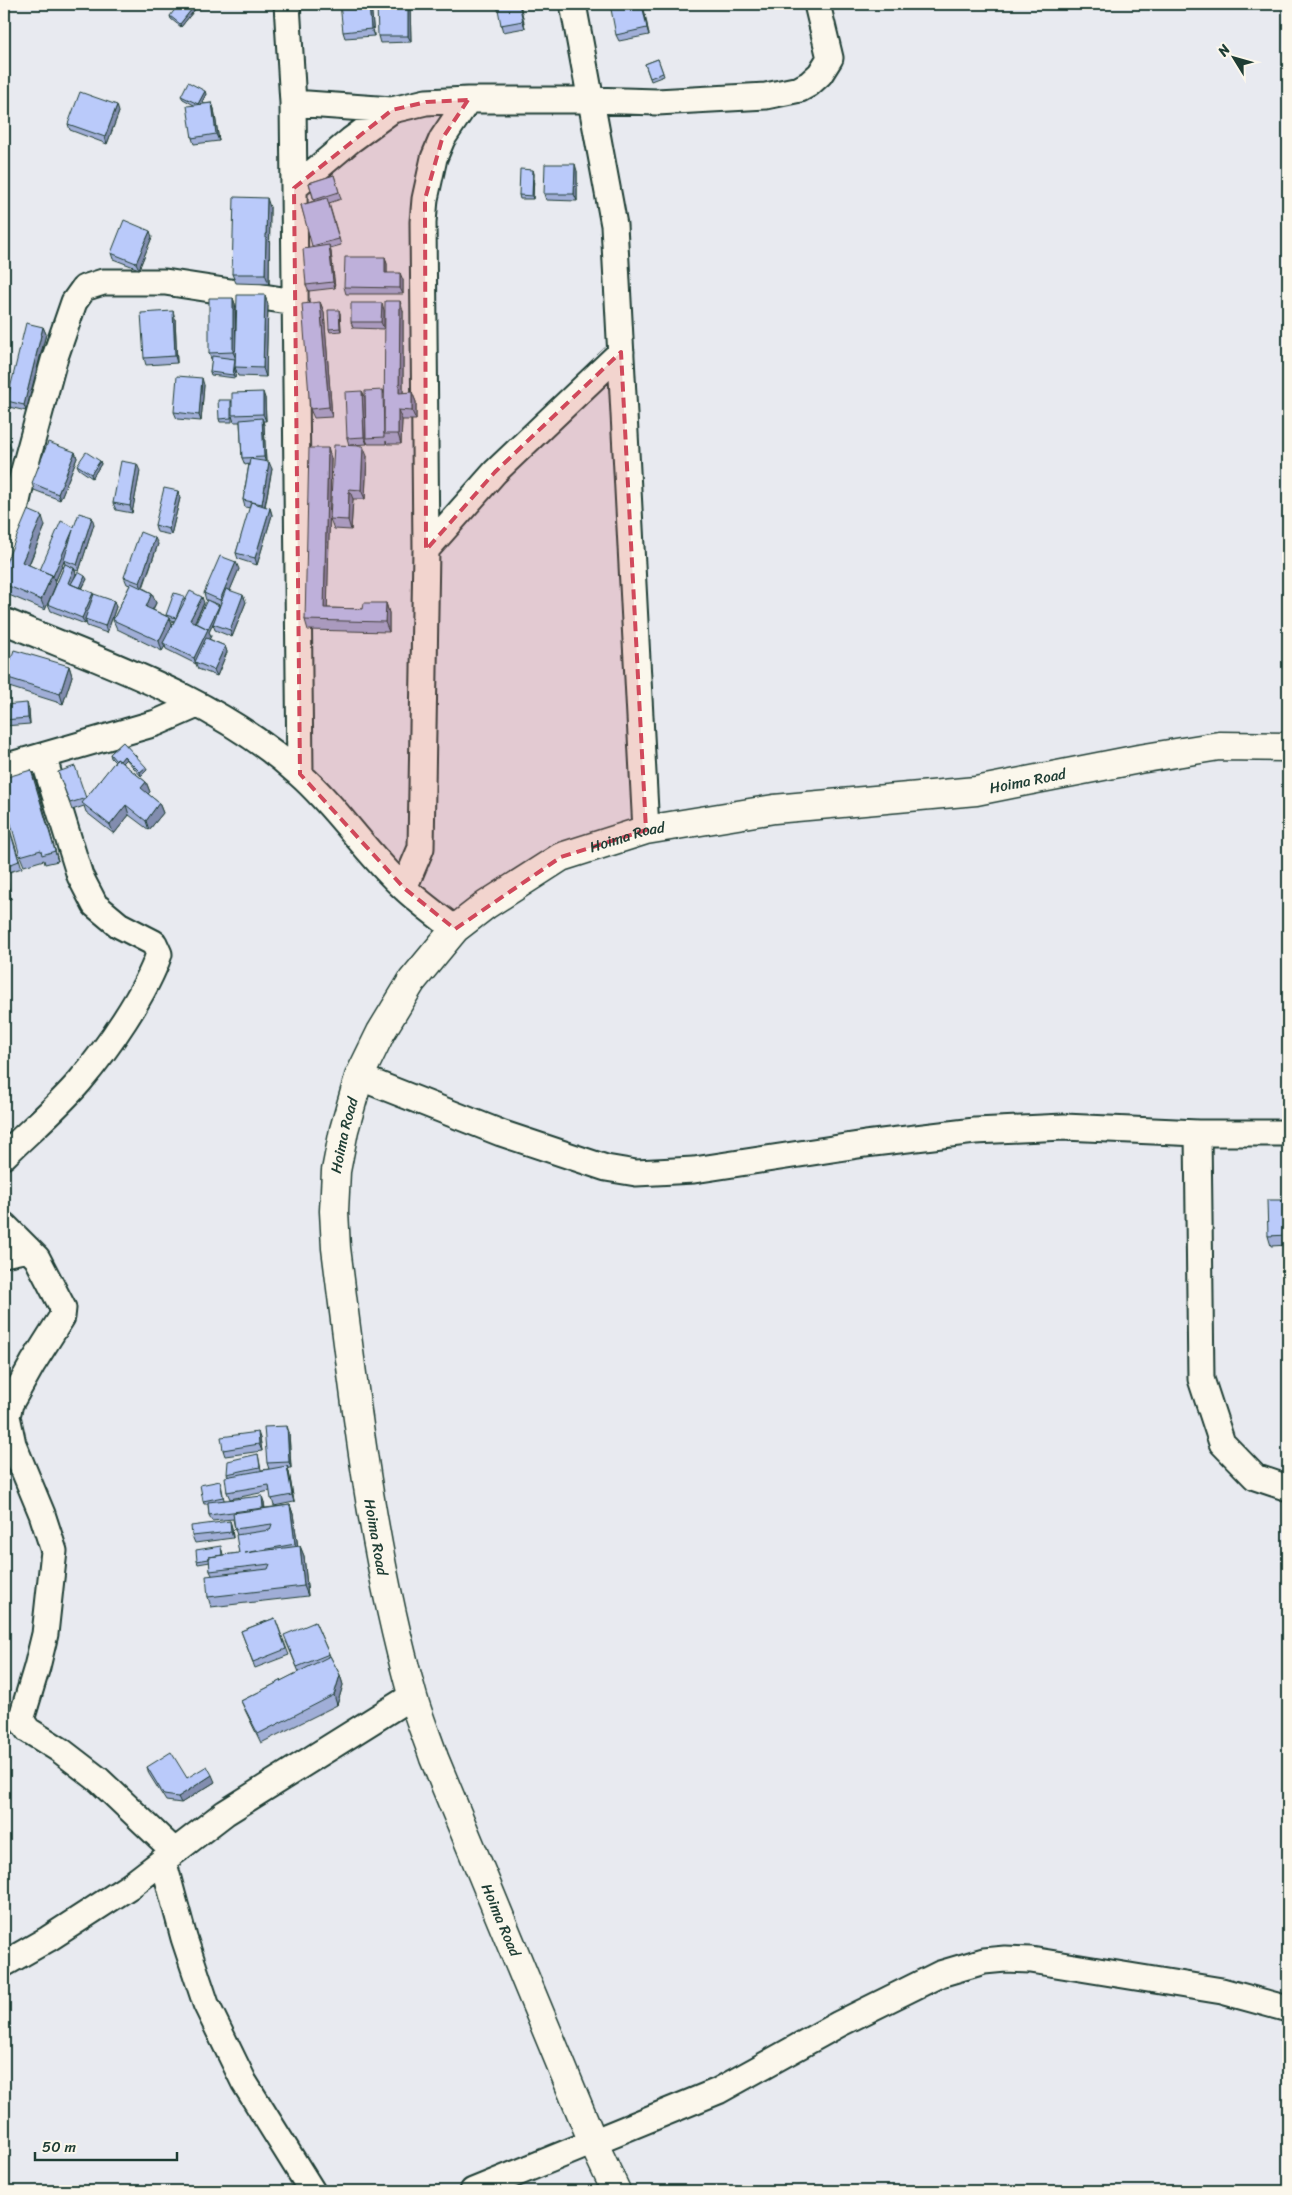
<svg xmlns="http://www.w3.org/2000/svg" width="1292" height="2195" font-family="Sriracha,sans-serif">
  <rect width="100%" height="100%" fill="#e8eaf0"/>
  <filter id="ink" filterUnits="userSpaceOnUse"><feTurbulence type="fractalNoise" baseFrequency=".02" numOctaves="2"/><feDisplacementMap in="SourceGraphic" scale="10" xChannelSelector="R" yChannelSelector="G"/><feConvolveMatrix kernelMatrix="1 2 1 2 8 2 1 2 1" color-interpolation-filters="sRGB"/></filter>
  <g filter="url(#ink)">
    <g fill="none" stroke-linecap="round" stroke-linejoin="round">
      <defs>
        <path id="minor" d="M287 4 293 103 294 188 300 774
          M573 4 614 225 646 830
          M293 103 392 110
          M294 188 351 140 392 110 426 102 468 100H591L657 102 766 96 800 89 809 84 820 74 830 58 817 4
          M426 550 495 472 621 352
          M4 560 23 474 54 360 74 302 84 288 103 282H165L295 302
          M4 621C105 663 217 699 299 774 338 808 366 854 405 889 420 903 438 916 455 929
          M4 767 156 723 197 705
          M404 888 421 848 426 550 423 222 425 199 434 158 442 139 468 100
          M359 1077 501 1133 606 1168 636 1173 694 1170 865 1144 975 1131 1064 1127 1198 1133H1288
          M1198 1133 1201 1379 1222 1443 1255 1477 1288 1488
          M4 1156C29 1131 57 1108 80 1081 107 1049 146 993 159 954L154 943 119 925 95 905 80 876 43 756
          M4 1225 37 1258 63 1308 62 1317 33 1363 10 1404 7 1416 13 1444 42 1514 54 1551 45 1634 37 1667 21 1720 28 1730 60 1750 99 1780 174 1851
          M4 1254 28 1249
          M163 1860 184 1938 206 2004 244 2082 312 2191
          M4 1964 48 1939 130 1886 225 1813 412 1696
          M473 2191 718 2091 839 2024 940 1974 984 1961 1005 1959 1031 1960 1222 1991 1288 2009"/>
        <g id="major">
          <path id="s1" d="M616 2191 593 2142 434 1758C427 1737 418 1716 412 1694 371 1548 355 1398 336 1248L334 1211 336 1171 344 1130 359 1077 381 1032 412 981 455 929 486 905 561 857 646 830 774 809 976 791 1139 759 1219 746 1288 747"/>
        </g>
      </defs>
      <!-- minor casing -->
      <use href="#minor" stroke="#1f3d34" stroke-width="29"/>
      <!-- major casing -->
      <use href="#major" stroke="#1f3d34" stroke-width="31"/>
      <!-- minor -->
      <use href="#minor" stroke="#fbf7ec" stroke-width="25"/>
      <!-- major -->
      <use href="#major" stroke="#fbf7ec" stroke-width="28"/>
    </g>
    <!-- wall -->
    <path fill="#a0aed7" stroke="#1f3d34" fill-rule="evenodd" d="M371 4 374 36 345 38 343 32Z
      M410 4 411 42 380 43 378 36Z
      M520 4 525 28 503 32 501 25Z
      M643 4 649 35 619 41 616 35Z
      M196 8 181 27 171 19 170 16Z
      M658 59 664 76 651 81 645 64Z
      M206 94 201 104 212 103 214 109 219 141 194 144 192 138 194 105 183 99 181 96Z
      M119 112 107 144 70 130 68 124Z
      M533 170 534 174 533 199H520L519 195Z
      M577 171V201L546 200 544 194Z
      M334 175 341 199 329 203 341 245 330 248 331 252 335 288 309 291 306 285 313 247 301 205 314 201 309 183Z
      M270 207 269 284 236 283 232 274Z
      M152 237 139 269 113 259 111 253Z
      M385 257 387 264V273L403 280V294H346L344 287Z
      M233 298 235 304 236 332 268 305 266 377 238 376 236 370 235 378 211 375 210 372 212 359H211L209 353Z
      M320 302 324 312 332 417 314 418 310 409Z
      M384 310V329L353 328 351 322Z
      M403 311V393L412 392 416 402V420H402L401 444H387L386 441V444H368L366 440 367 444 349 445 347 438 362 391 365 397 383 390 384 394Z
      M340 313 341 331 330 332 329 329Z
      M175 318 177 363 146 365 144 358Z
      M43 327 46 334 26 411 9 407 7 401Z
      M204 385 201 421 177 419 174 412Z
      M265 398 266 421H263L264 425 266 462 272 469 265 507 270 508 272 515 257 565 238 559 236 553 250 508 245 507 243 500 249 464 245 465 242 458 240 422H234L232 416V422H220L219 419 231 400 232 403Z
      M4 441 9 442 11 449 7 471H4Z
      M75 452 77 458 60 500 34 490 32 483Z
      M367 456 365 499H353L351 530 334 529 330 519Z
      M331 458 327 608 363 609 386 603 389 613V632L308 630 305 620Z
      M100 461 101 464 92 478 79 469 77 465Z
      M140 471 132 513 116 510 113 503Z
      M178 491 180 498 171 535 157 532 155 525Z
      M94 524 79 571 75 570 76 574 87 579 82 589 93 595 114 601 116 607 107 633 87 626 86 622 85 624 51 611 48 604 65 564 64 561 55 582 56 584 45 610 4 593V567L45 526 29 565 40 570 74 527Z
      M158 544 143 588 152 593 156 603 153 610 166 616V615L185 599 204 603 195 623H196L219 606V607L220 605 206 600 204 593 239 569 230 590 246 602 232 637 215 630 213 624 209 632 211 636 209 639 225 646 227 652 217 676 198 669 196 664 166 649 165 646 162 651 117 629 113 620 130 585 127 584 124 577ZM170 619 174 621 172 625Z
      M69 666 72 676 63 704 9 687 5 677Z
      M4 705 29 709 30 724 4 726Z
      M123 742 147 770 141 776 126 759 122 763 146 782 150 792 148 794 159 803 163 813 149 830 129 815 114 834 86 812 84 806 72 810 58 772 86 798 115 762 111 758 110 754Z
      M35 779 58 861 45 864 44 860 24 866 20 856Z
      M6 817 22 868 9 872 4 857Z
      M4 868 6 874 11 899 4 900Z
      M1288 1200V1245L1271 1246 1268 1236Z
      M289 1432 291 1468H288L289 1472 294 1502 274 1506 270 1491 230 1499 227 1492 228 1476 227 1474 258 1454 261 1470 269 1469 267 1463Z
      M260 1438 262 1451 225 1456 223 1450Z
      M221 1484 224 1500 264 1502 265 1508 290 1505 293 1514 298 1547 300 1546 304 1556 308 1596 211 1607 208 1597 212 1575 210 1571V1562L198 1564 197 1561 222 1550 223 1555 239 1553 237 1535 235 1529 233 1519 212 1521 209 1515 208 1504H204L203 1501Z
      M230 1521 232 1528 233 1538 195 1543 192 1536Z
      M275 1618 289 1655 255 1668 241 1631Z
      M315 1622 330 1656 340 1675 343 1685 337 1705 261 1743 245 1710 241 1701 299 1672 286 1641Z
      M147 1767 187 1778 215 1782 181 1803 166 1801 149 1774Z"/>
    <!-- shaded-wall -->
    <path fill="#828daf" stroke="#1f3d34" d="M369 4H371L374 36 371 29Z
      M408 4H410L411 42 408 36Z
      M519 4H520L525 28 523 21Z
      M642 4H643L649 35 647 28Z
      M195 5 196 8 181 27 180 24Z
      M205 91 206 94 199 108 198 104Z
      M212 103 214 109 219 141 216 134Z
      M117 105 119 112 107 144 105 137Z
      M575 164 577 171V201L574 194Z
      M533 170 534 174 533 199 532 196Z
      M267 198 270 207 269 284 265 274Z
      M150 231 152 237 139 269 136 263Z
      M329 245 331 252 335 288 333 282Z
      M385 257 387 264V279L385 273Z
      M400 273 403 280V294L400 288Z
      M265 295 268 305 266 377 263 368Z
      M233 298 235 304 236 359 233 352Z
      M400 301 403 311V402L399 393Z
      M320 302 324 312 332 417 329 407Z
      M382 303 384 310V329L381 322Z
      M339 310 340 313 341 331 340 328Z
      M173 311 175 318 177 363 175 356Z
      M43 327 46 334 26 411 24 405Z
      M235 367 236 370 235 378 233 375Z
      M202 378 204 385 201 421 199 415Z
      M362 391 365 397 366 438 367 444 364 437Z
      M263 392 265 398 266 421 263 414Z
      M412 392 416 402V420L412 411Z
      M398 410 402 420 401 444 398 434Z
      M262 418 264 425 266 463 264 457Z
      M9 442 11 449 7 471 4 465Z
      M363 446 367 456 365 499 361 490Z
      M328 448 331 458 327 618 324 608Z
      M75 452 77 458 60 500 58 494Z
      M100 461 101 464 92 478 91 474Z
      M269 462 272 469 264 510 262 504Z
      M137 464 140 471 132 513 130 506Z
      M7 482 8 486 4 499V492Z
      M349 489 353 499 351 530 348 520Z
      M178 491 180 498 171 535 169 529Z
      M270 508 272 515 257 565 255 558Z
      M42 516 45 526 26 571 22 562Z
      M92 517 94 524 79 571 77 565Z
      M73 530 75 536 55 582 53 576Z
      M155 538 158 544 142 589 140 583Z
      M236 562 239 569 223 607 220 600Z
      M74 568 76 574 70 589 68 583Z
      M52 575 56 584 45 610 41 600Z
      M85 576 87 579 80 592 79 589Z
      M93 593 95 599 85 619 86 622 85 624 82 618Z
      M152 593 156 603 149 616 146 607Z
      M243 595 246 602 232 637 230 630Z
      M202 597 204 603 192 627 190 620Z
      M114 601 116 607 107 633 105 626Z
      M386 603 389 613V632L385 622Z
      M219 606 220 609 209 632 211 636 197 663 195 662 196 664 194 658Z
      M170 618 173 627 163 643 165 646 162 651 159 641Z
      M225 646 227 652 217 676 214 670Z
      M69 666 72 676 63 704 60 694Z
      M27 703 29 709 30 724 28 718Z
      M124 756 126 759 119 766 118 763Z
      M146 767 147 770 141 776 140 772Z
      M31 770 35 779 58 861 55 851Z
      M146 782 150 792 144 798 141 788Z
      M159 803 163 813 149 830 146 821Z
      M126 805 129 815 114 834 110 825Z
      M4 868 6 874 11 899 9 892Z
      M287 1426 289 1432 291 1468 289 1462Z
      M258 1432 260 1438 262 1451 259 1444Z
      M287 1466 289 1472 294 1502 292 1495Z
      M262 1496 264 1502 265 1515 263 1508Z
      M290 1505 293 1514 299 1554 295 1544Z
      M230 1521 232 1528 233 1538 231 1532Z
      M300 1546 304 1556 308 1596 304 1586Z
      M340 1675 343 1685 337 1705 334 1695Z
      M212 1775 215 1782 181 1803 178 1797Z"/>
    <!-- building -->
    <path fill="#bacafa" stroke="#1f3d34" d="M179 4H193L195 5 180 24 170 16Z
      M340 4H369L371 29 343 32Z
      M377 4H408V36H378Z
      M497 4H519L523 21 501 25Z
      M610 4H642L647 28 616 35Z
      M658 59 663 73 650 78 645 64Z
      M188 82 205 91 198 104 181 96Z
      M80 92 117 105 105 137 68 124Z
      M212 103 216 134 192 138 187 106Z
      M545 164H575L574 194H544Z
      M520 169 533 170 532 196 519 195Z
      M334 175 339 192 314 200 309 183Z
      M234 197 267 198 265 274H232Z
      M327 198 339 239 312 246 301 205Z
      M124 220 150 231 136 263 111 253Z
      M329 245 333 282 306 285 303 249Z
      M345 257H385V273H400V288L344 287Z
      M237 295H265L263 368 235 367Z
      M209 298H233V352L209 353Z
      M385 301H400L399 393 412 392V411L398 410V434H384Z
      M320 302 329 407 310 409 302 304Z
      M351 303H382L381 322H351Z
      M328 310H339L340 328 329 329Z
      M173 311 175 356 144 358 141 313Z
      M26 323 43 327 24 405 7 401Z
      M212 356 235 359 233 375 210 372Z
      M177 376 202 378 199 415 174 412Z
      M383 390 384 437 366 438 365 391Z
      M362 391 364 437 347 438 345 392Z
      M263 392V414L232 415V393Z
      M218 400H231V418L219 419Z
      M262 418 264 457 242 458 240 420Z
      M4 441 9 442 4 465Z
      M48 442 75 452 58 494 32 483Z
      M334 445 363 446 361 490 349 489 348 520 330 519Z
      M309 448H328L324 608 363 609 364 603H386L385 622 305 620Z
      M86 452 100 461 91 474 77 465Z
      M250 459 269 462 262 504 243 500Z
      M121 461 137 464 130 506 113 503Z
      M4 481 7 482 4 492Z
      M164 488 178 491 169 529 155 525Z
      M251 502 270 508 255 558 236 553Z
      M28 510 42 516 22 562 52 575 41 600 4 584V567Z
      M79 513 92 517 77 565 64 560 73 530 53 576 52 575 40 570 61 521 74 527Z
      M140 532 155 538 140 583 124 577Z
      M220 556 236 562 220 600 204 593Z
      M65 564 74 568 68 583 93 593 82 618 48 604Z
      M78 572 85 576 80 588 71 584Z
      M131 583 152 593 146 607 170 618 159 641 113 620Z
      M226 589 243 595 230 630 213 624Z
      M190 591 202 597 190 620 208 629 194 658 163 643Z
      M174 593 184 596 176 618 166 615Z
      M94 594 114 601 105 626 85 619Z
      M207 600 219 606 208 629 196 623Z
      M206 638 225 646 214 670 195 662Z
      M14 650 69 666 60 694 5 677Z
      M27 703 28 718 4 720V705Z
      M123 742 146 767 140 772 124 756 120 761 117 759 116 761 110 754Z
      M117 759 146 782 141 788 159 803 146 821 126 805 110 825 82 803Z
      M75 766 86 798 70 803 58 772Z
      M31 770 55 851 42 855 41 850 20 856 4 799V778Z
      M4 811 19 861 6 866 4 857Z
      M4 868 9 892 4 893Z
      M1267 1200H1288V1235L1268 1236Z
      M287 1426 289 1462 267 1463 264 1427Z
      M258 1432 259 1444 223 1450 221 1437Z
      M258 1454 260 1467 227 1474 228 1461Z
      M287 1466 292 1495 271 1499 269 1485 227 1492 225 1477Z
      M220 1481 223 1497 203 1501 200 1485Z
      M262 1496 263 1508 209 1515 208 1502Z
      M290 1505 295 1544 245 1553 300 1546 304 1586 208 1597 206 1576 268 1569 270 1564 210 1571 209 1557 239 1553 236 1535 270 1530 272 1524 235 1529 233 1513Z
      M230 1521 231 1532 192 1536 191 1526Z
      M221 1546 222 1555 209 1557V1559L197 1561 196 1550Z
      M275 1618 286 1649 253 1662 241 1631Z
      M315 1622 329 1654 297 1667 284 1635Z
      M330 1656 340 1675 334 1695 258 1734 241 1701Z
      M171 1752 187 1778 207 1766 212 1775 178 1797 164 1795 147 1767Z"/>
  </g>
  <!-- marked area -->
  <path fill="#d1495b" fill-opacity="0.2" stroke="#d1495b" stroke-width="4" stroke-dasharray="10 6" stroke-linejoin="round" d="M468 100 442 139 425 199 426 550 495 472 621 352 646 830 561 857 455 929 404 888 300 774 294 188 392 110 426 102Z"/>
  <g text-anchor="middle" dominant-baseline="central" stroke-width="4.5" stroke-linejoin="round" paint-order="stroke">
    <!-- street labels -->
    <g font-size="15" fill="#1f3d34" stroke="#fbf7ec">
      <text stroke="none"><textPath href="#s1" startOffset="1944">Hoima Road</textPath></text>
      <text stroke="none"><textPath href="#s1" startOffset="1539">Hoima Road</textPath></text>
      <text stroke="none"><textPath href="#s1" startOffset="1104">Hoima Road</textPath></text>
      <text transform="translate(376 1537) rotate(80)">Hoima Road</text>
      <text transform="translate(501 1920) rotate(67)">Hoima Road</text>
    </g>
  </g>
  <!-- margin -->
  <rect width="1292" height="2195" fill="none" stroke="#fbf7ec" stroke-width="20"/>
  <rect x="10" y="10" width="1272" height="2175" fill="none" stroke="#1f3d34" stroke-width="2" filter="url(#ink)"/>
  <!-- north arrow -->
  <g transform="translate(1234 58) rotate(307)" stroke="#fbf7ec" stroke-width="4" paint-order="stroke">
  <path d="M0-4L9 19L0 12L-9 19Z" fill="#1f3d34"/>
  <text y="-8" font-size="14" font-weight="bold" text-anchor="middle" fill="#1f3d34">N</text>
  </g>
  <!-- scale -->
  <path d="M35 2152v8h142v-8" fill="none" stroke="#1f3d34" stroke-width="2.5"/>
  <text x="42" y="2152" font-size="15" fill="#1f3d34" stroke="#fbf7ec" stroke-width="4" paint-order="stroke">50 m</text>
</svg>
